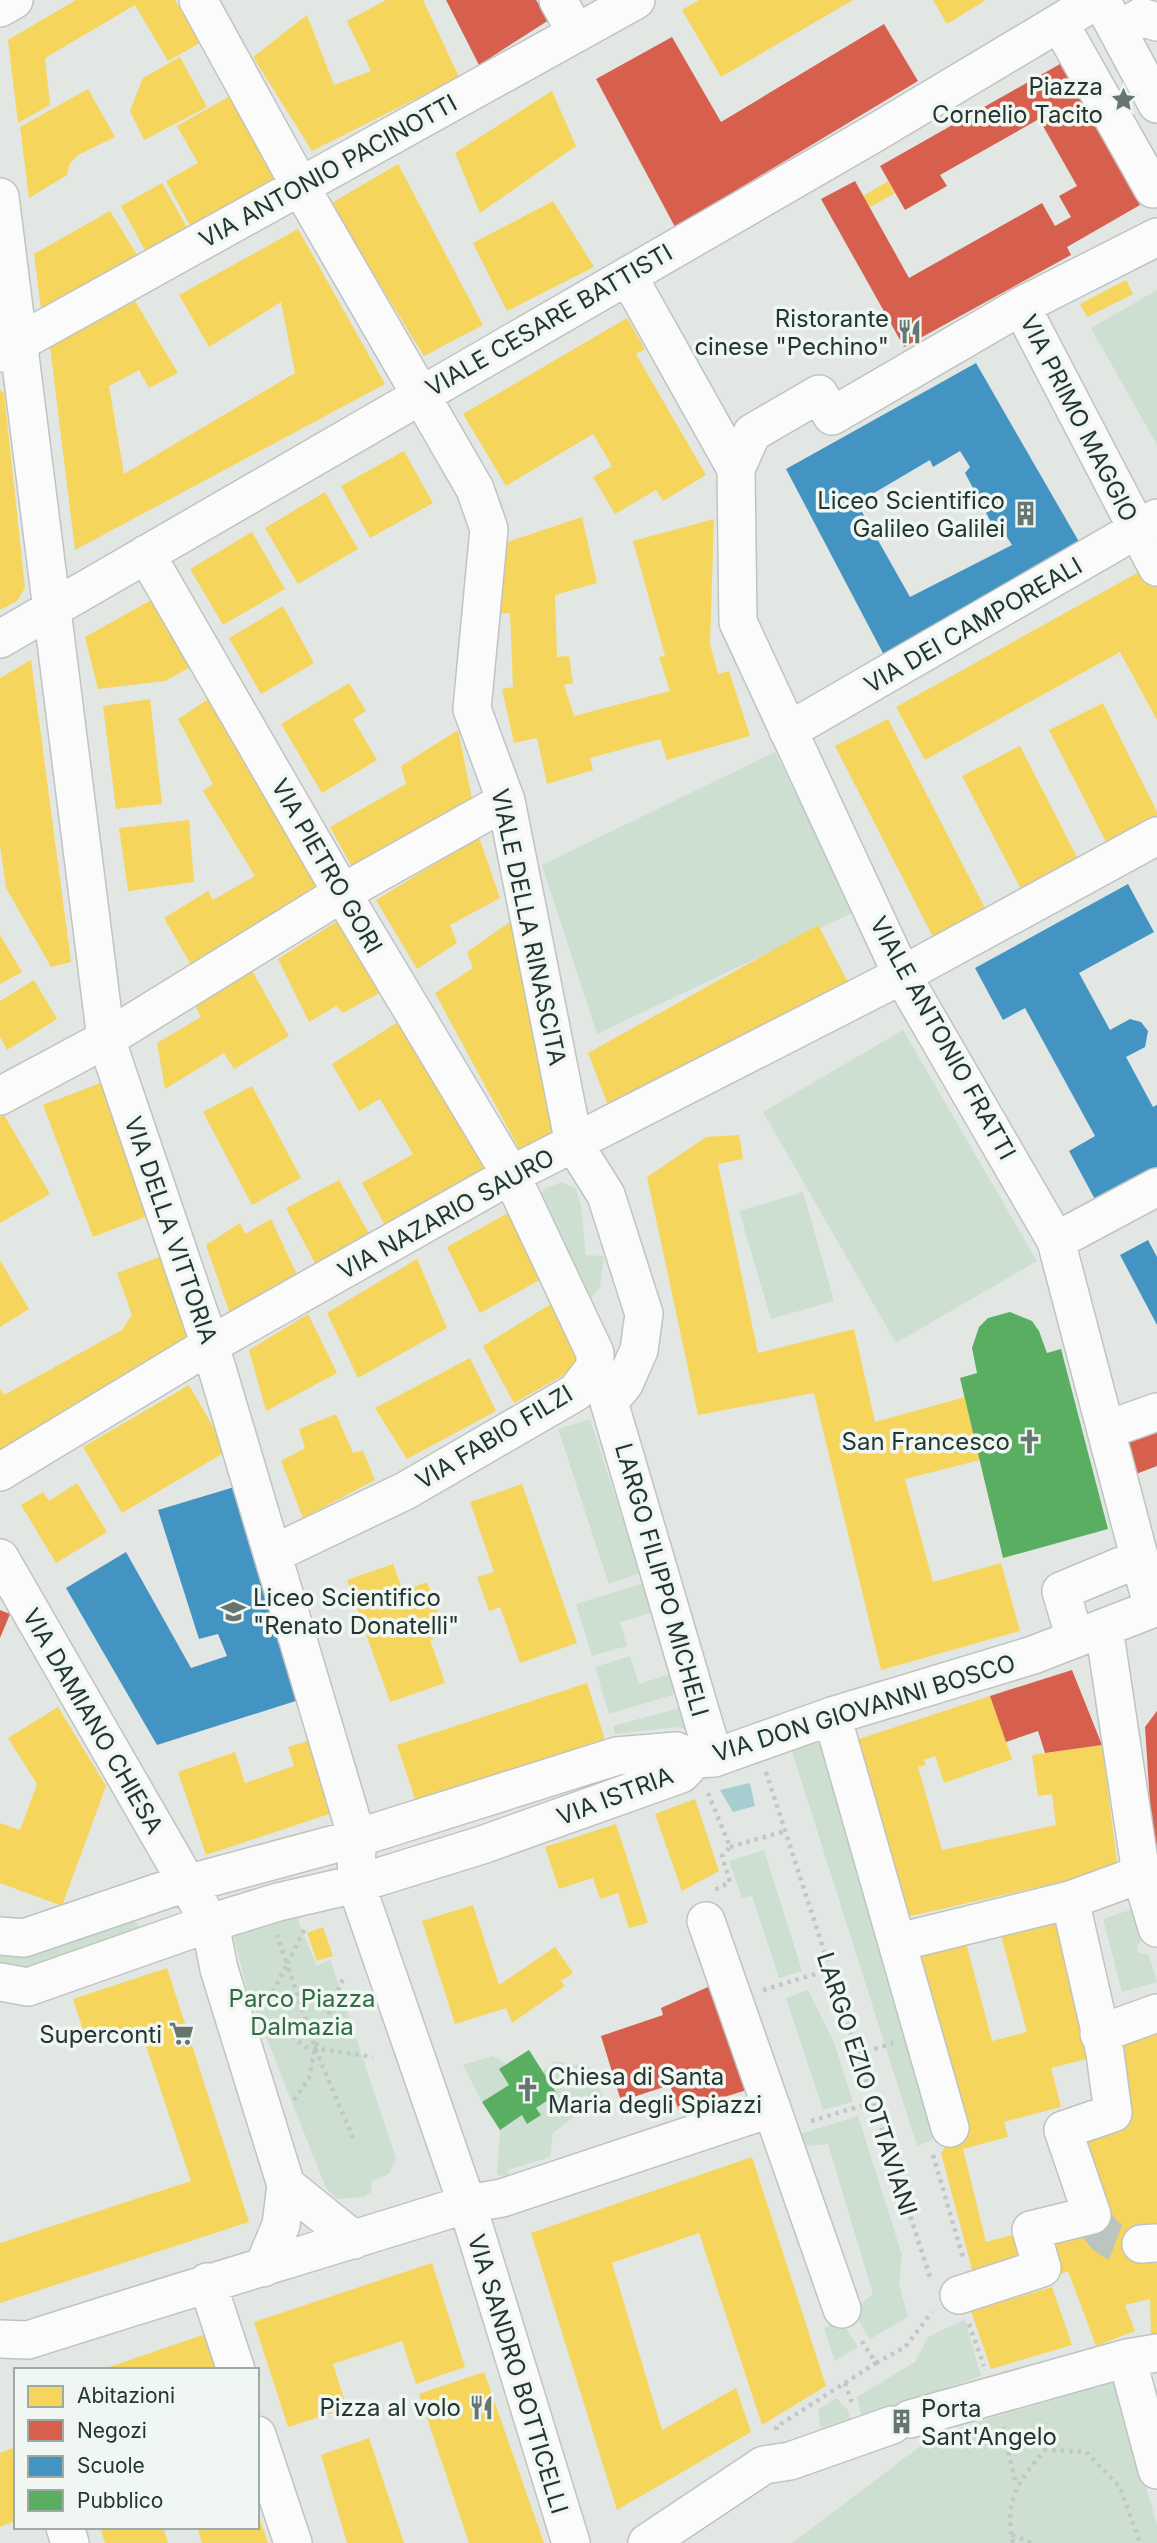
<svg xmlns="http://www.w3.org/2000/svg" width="1157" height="2543" font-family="Inter,sans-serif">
  <rect width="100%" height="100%" fill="#e2e7e4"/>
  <!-- green -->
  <path fill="#cddfd1" d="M1157 290V445L1091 328Z
    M775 752 854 912 597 1034 542 865Z
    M903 1030 1037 1261 896 1343 763 1112Z
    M562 1182 576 1189 581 1205 586 1255 604 1256 600 1287 589 1300 539 1195 546 1188Z
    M803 1192 834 1301 771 1319 739 1211Z
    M590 1419 640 1573 609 1584 558 1429Z
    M645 1583 654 1612 620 1622 627 1646 592 1656 576 1604Z
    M630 1656 639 1684 673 1673 679 1693 609 1714 595 1667Z
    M683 1707 691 1731 678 1727 615 1734 613 1726Z
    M824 1735 942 2121 931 2140 917 2146 790 1745Z
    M764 1850 802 1971 779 1978 752 1896 742 1898 729 1861Z
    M1136 1908 1144 1938 1137 1946 1138 1952 1149 1955 1157 1982 1122 1992 1103 1919Z
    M299 1912V1923L317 1966 330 1959 396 2158 389 2174 372 2181 371 2192 364 2197 337 2199 326 2188 247 1989 233 1934Z
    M128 1914 139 1925 137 1941 27 1973 0 1970V1947Z
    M808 1990 834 2042 853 2102 823 2110 786 1998Z
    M493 2056 507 2064 499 2069 509 2085 482 2102 463 2065Z
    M555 2061 590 2067 606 2104 578 2114 553 2133 550 2157 508 2170 511 2180 497 2174 500 2130 522 2115H541L536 2108 557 2094 542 2072Z
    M858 2116 902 2255 899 2284 908 2317 870 2339 852 2310 873 2294 828 2144 795 2147 794 2136Z
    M840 2318 858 2347 835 2361 824 2329Z
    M965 2319 981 2376 862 2416 857 2397 915 2362 928 2337Z
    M1115 2381 1157 2525V2543H792L935 2435Z
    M836 2398 848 2410 850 2419 821 2428 818 2410Z"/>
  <!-- water -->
  <path fill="#a6ced1" d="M750 1783 755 1806 733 1812 720 1790Z"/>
  <!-- homes -->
  <path fill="#f6d55c" d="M76 0H175L200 43 168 61 135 5 45 58 50 105 18 123 8 40Z
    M386 0H423L459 77 312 151 253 57 307 15 334 85 371 71 347 21Z
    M699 0H853L721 77 682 10Z
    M933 0H986L947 24Z
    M180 57 207 107 144 140 130 111 143 78Z
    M88 89 115 137 78 155 70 163 67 175 29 198 20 127Z
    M552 91 576 146 480 213 455 153Z
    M230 96 278 180 192 229 166 181 198 163 177 126Z
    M398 164 483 325 424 356 330 204Z
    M888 181 895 193 870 207 863 196Z
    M162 183 189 231 147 254 121 206Z
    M553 201 594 267 507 311 473 243Z
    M110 211 139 258 41 309 34 254Z
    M298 229 385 384 75 550 50 347 135 301 178 373 149 388 139 370 109 386 124 474 295 373 281 302 209 347 179 295Z
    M1126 280 1133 294 1087 317 1080 304Z
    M627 318 645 349 636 354 706 475 663 501 656 490 615 514 593 477 612 466 593 434 506 486 463 414Z
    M0 390 4 393 25 588 17 601 0 610Z
    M404 451 433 503 370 538 341 486Z
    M325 492 358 549 298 584 265 528Z
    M582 517 597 583 555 595 557 657 569 656 573 683 564 685 574 716 670 691 659 657 665 656 633 541 714 519 710 644 718 674 729 671 750 736 667 760 660 739 590 758 593 770 547 784 537 738 514 743 502 689 513 687 510 613 498 614 507 542Z
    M252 532 285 589 223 625 190 569Z
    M1148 567 1157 584V720L1120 652 925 760 896 707Z
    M160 595 196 664 165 681 98 689 85 637Z
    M283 606 314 663 261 694 229 638Z
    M31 660 71 962 51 967 6 888 0 845V678Z
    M349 683 366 711 353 719 377 760 322 793 281 724Z
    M216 694 320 885 191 965 164 918 208 891 213 900 255 876 203 791 213 784 178 719Z
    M150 699 162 804 116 809 103 706Z
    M1103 703 1157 812V819L1107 844 1049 730Z
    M888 719 987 912 934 939 835 746Z
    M458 730 473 804 357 876 330 827 406 784 401 766Z
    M1020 746 1081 865 1024 895 962 776Z
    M189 820 194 882 128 891 119 828Z
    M479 837 500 898 450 925 457 943 417 969 376 900Z
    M348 914 390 987 343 1013 336 1006 309 1022 278 959Z
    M513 920 564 1132 524 1158 435 993 473 968 467 952Z
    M818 925 850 986 612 1116 588 1053Z
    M0 935 22 972 0 984Z
    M252 971 289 1036 234 1069 224 1053 165 1089 157 1043 201 1017 195 1005Z
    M34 980 57 1019 7 1050 0 1037V1001Z
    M409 1015 491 1177 390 1235 362 1183 413 1154 380 1099 359 1111 332 1064Z
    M111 1079 161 1211 93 1237 43 1105Z
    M252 1086 301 1178 252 1205 203 1112Z
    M4 1115 50 1194 0 1223V1117Z
    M739 1135 743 1159 718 1164 758 1353 854 1329 875 1422 965 1397 980 1460 905 1479 933 1582 1001 1563 1020 1631 881 1670 814 1393 698 1415 647 1177 706 1137Z
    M339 1180 373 1241 318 1269 286 1208Z
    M519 1207 554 1272 480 1313 447 1247Z
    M271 1219 299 1279 231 1317 206 1245 240 1223 245 1234Z
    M167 1254 195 1331 187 1350 0 1455V1388L4 1395 122 1330 132 1315 117 1273Z
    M417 1259 447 1328 358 1378 327 1313Z
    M0 1260 29 1309 0 1327Z
    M554 1302 585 1363 514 1403 483 1346Z
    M308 1314 337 1373 266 1411 249 1350Z
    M470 1358 496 1411 407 1459 375 1408Z
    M189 1385 227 1451 122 1513 83 1447Z
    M336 1414 353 1453 363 1451 375 1480 303 1518 281 1461 305 1448 299 1429Z
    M77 1483 107 1532 56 1563 21 1505 43 1492 49 1501Z
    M522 1484 577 1643 520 1663 500 1607 489 1611 477 1577 494 1572 470 1502Z
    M393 1564 403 1591 427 1582 446 1634 430 1640 445 1683 390 1702 347 1580Z
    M587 1683 606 1743 417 1805 397 1745Z
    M990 1696 1012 1759 944 1783 935 1756 924 1760 926 1765 918 1767 942 1850 1056 1825 1052 1794 1038 1796 1032 1755 1102 1745 1118 1869 906 1917 853 1741Z
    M58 1707 106 1786 62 1906 0 1883V1823L20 1830 37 1784 8 1738Z
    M320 1737 344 1809 206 1855 178 1772 235 1752 245 1783 294 1766 288 1747Z
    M695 1799 719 1871 682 1891 655 1814Z
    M616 1824 648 1923 629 1928 618 1893 600 1899 593 1878 559 1889 545 1847Z
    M473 1905 499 1985 555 1947 573 1973 561 1981 565 1986 512 2023 506 2008 455 2024 422 1921Z
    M1056 1912 1095 2057 1051 2068 1061 2107 1004 2122 1008 2137 963 2149 986 2242 1020 2233 1027 2259 973 2273 941 2153 958 2127 911 1949 964 1935 992 2041 1027 2032 999 1928Z
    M323 1927 333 1956 317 1961 307 1933Z
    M167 1968 249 2222 0 2303V2243L191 2181 140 2028 88 2045 73 1999Z
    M1157 2021V2337L1151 2338 1150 2299 1125 2305 1135 2331 1096 2346 1068 2271 1059 2275 1044 2237 1100 2216 1076 2131 1127 2118 1110 2037Z
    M752 2157 826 2386 762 2425 699 2233 612 2263 662 2430 736 2388 751 2432 617 2510 531 2233Z
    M432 2263 465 2367 416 2384 402 2341 333 2364 347 2408 288 2427 254 2322Z
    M1052 2287 1072 2345 991 2369 971 2311Z
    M206 2334 219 2370H103V2369Z
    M484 2372 544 2543H469L419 2394Z
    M369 2438 404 2543H347L321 2455Z
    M16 2447V2521L0 2527V2453Z
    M257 2511 268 2543H202L197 2527H257Z
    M100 2527H163L168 2543H105Z"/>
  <!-- shops -->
  <path fill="#d6604d" d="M446 0H536L549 20 479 65Z
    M884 24 918 81 675 227 596 79 672 37 721 122Z
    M1060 64 1140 205 1067 247 1071 255 904 347 821 199 855 181 909 278 1042 203 1055 226 1071 217 1059 196 1077 186 1039 119 940 175 947 186 905 210 880 166Z
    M1157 1428V1466L1136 1474 1124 1440Z
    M0 1610 10 1614 0 1638Z
    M1072 1670 1102 1745 1045 1753 1038 1731 1006 1742 990 1696Z
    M1157 1711V1864L1154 1865 1145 1727Z
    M708 1987 750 2089 679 2111 670 2085 621 2101 601 2036 663 2015 661 2008Z"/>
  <!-- schools -->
  <path fill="#4393c3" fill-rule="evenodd" d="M976 363 1082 547 886 659 786 469ZM960 451 970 467 965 473 993 526H1000L1012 545 910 597 857 503 930 460 933 467Z
    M1128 884 1154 932 1079 973 1110 1030 1130 1019 1141 1022 1148 1031 1145 1047 1126 1057 1153 1107 1157 1105V1173L1098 1205 1069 1151 1095 1136 1025 1008 1003 1020 975 968Z
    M1148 1240 1157 1257V1325L1120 1255Z
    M241 1485 302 1699 157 1745 66 1588 126 1552 191 1668 227 1656 218 1634 199 1639 158 1510Z"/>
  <!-- public -->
  <path fill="#5aae61" d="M1010 1312 1032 1321 1039 1331 1047 1353 1061 1349 1108 1529 1003 1558 960 1378 977 1373 972 1348 979 1327 988 1318Z
    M529 2050 557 2094 536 2108 541 2115 527 2124 522 2115 500 2130 482 2102 509 2085 499 2069Z"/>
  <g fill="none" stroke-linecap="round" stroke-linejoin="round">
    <!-- minor-tunnel -->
    <path stroke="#bcc4c0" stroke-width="37" stroke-dasharray="37 18" stroke-linecap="butt" d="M1092 2215C1103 2239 1114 2247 1141 2244"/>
    <defs>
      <path id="minor" d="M198 0 300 186 475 489 489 529 472 709 506 801 574 1144 606 1195 644 1314 639 1350 624 1384 609 1402 714 1758
        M558 0 576 33
        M1101 0 1157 104
        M0 8 14 0
        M1060 24 1153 189
        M1117 30 1141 17 1157 22
        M0 197 106 1039 210 1345 357 1838 356 1884 467 2204C321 2250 174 2293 28 2340L0 2339
        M628 276 736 469
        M1021 306 1157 567
        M0 353 636 0
        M146 554 342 893 511 1175 595 1353V1367L576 1392 405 1491 273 1554
        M0 639 873 134 1097 0
        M788 731 1157 518
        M0 1096 106 1039 342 893 506 801
        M1056 1241 1157 1187
        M1106 1430 1157 1412
        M0 1472 210 1345 511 1175 902 975 1157 836
        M0 1558 210 1923 219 1969 286 2185 281 2225 263 2268
        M1153 1609 1056 1241 902 975 738 622 736 469 752 433 819 394 832 416 1021 306 1157 237
        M1104 1628 1141 1874 1157 1928
        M1075 1639 1061 1591 1140 1558
        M832 1716 950 2128
        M706 1921 842 2309
        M0 1936 24 1938 168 1889 357 1838 617 1756 676 1751 695 1759 714 1758 832 1716 1033 1655 1157 1607
        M899 1942 1070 1900 1141 1874 1157 1873
        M0 1982 28 1987 210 1923 278 1902 356 1884 482 1845 681 1774 695 1759
        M1099 2034 1157 2013
        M286 2185 354 2240
        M1141 2244 1157 2243
        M207 2282 236 2370
        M959 2295 1042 2268 1031 2230 1092 2215 1063 2130 1113 2113 1105 2053 1070 1900
        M1127 2358 1157 2470
        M910 2419 1127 2358 1157 2353
        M257 2435 293 2543
        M65 2527 70 2543
        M571 2543 467 2204 502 2198 772 2108
        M647 2543 764 2465 790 2461 892 2425"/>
    </defs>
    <!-- minor casing -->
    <use href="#minor" stroke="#bfc4c1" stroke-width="40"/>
    <!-- path -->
    <path stroke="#c0c7c4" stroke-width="4.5" stroke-dasharray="3.5 5" stroke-linecap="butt" d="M766 1772 931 2280
      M708 1793 730 1847 722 1856 730 1882 715 1890
      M730 1847 785 1831
      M304 1930 287 1964 315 2048 353 2138
      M763 1990 829 1970
      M265 2007 287 1964 277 1935
      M271 2021 306 2047 373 2057
      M858 2054 893 2043
      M294 2100 309 2078 315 2048 344 1976
      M811 2121 874 2102
      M933 2155 964 2261
      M969 2324 984 2366
      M876 2363 905 2347 932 2312
      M845 2383 853 2406
      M1003 2427 1016 2485
      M777 2430 776 2427 876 2363 859 2337
      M1012 2535 1032 2543
      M1013 2543C1004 2499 1018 2482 1045 2450L1086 2452 1120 2487 1140 2543"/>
    <!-- minor -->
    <use href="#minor" stroke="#fbfbfb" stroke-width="37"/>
  </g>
  <!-- icons -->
  <defs>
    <symbol id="sight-bare" viewBox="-9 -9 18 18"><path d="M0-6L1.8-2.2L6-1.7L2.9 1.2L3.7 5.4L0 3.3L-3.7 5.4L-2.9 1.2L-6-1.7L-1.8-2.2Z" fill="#66756f" stroke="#f0f6f2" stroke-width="2.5" paint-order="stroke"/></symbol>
    <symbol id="restaurant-bare" viewBox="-9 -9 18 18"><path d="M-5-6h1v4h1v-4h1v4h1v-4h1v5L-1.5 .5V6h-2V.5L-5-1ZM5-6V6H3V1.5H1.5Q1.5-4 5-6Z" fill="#66756f" stroke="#f0f6f2" stroke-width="2.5" paint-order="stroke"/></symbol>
    <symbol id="building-bare" viewBox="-9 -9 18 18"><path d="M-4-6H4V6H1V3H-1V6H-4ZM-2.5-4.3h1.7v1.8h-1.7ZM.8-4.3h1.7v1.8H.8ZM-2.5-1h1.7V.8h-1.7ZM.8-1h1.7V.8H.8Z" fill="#66756f" stroke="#f0f6f2" stroke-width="2.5" paint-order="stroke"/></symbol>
    <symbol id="church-bare" viewBox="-9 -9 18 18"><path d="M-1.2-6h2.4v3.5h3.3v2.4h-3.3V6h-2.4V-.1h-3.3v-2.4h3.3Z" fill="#66756f" stroke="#f0f6f2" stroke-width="2.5" paint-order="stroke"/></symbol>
    <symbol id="school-bare" viewBox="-9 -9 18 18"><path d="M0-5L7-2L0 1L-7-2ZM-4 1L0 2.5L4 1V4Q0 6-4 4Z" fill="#66756f" stroke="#f0f6f2" stroke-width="2.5" paint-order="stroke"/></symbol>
    <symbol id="supermarket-bare" viewBox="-9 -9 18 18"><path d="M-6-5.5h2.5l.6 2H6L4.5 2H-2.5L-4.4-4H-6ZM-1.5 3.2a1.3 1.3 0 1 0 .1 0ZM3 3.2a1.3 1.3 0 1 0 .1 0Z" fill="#66756f" stroke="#f0f6f2" stroke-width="2.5" paint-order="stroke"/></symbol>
  </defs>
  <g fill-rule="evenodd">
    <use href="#sight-bare" x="1106" y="82" width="35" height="35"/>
    <use href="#restaurant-bare" x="892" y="314" width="35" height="35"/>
    <use href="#building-bare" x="1008" y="496" width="35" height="35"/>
    <use href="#church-bare" x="1012" y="1424" width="35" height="35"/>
    <use href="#school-bare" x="216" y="1594" width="35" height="35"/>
    <use href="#supermarket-bare" x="164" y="2016" width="35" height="35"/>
    <use href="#church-bare" x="510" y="2072" width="35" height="35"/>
    <use href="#restaurant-bare" x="464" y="2390" width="35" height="35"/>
    <use href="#building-bare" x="884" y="2404" width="35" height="35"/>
  </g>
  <g text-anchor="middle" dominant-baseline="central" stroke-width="7" stroke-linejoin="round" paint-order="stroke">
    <!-- poi labels -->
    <g font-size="24" fill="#233730" stroke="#f0f6f2" text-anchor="end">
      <text x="1103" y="86">Piazza<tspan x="1103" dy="28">Cornelio Tacito</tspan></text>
      <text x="889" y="318">Ristorante<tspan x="889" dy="28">cinese "Pechino"</tspan></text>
      <text x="1005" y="500">Liceo Scientifico<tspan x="1005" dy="28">Galileo Galilei</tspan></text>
      <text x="1010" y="1441">San Francesco</text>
      <text x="253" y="1597" text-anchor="start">Liceo Scientifico<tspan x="253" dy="28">"Renato Donatelli"</tspan></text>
      <text x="162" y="2034">Superconti</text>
      <text x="548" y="2076" text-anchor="start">Chiesa di Santa<tspan x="548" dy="28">Maria degli Spiazzi</tspan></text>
      <text x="461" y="2407">Pizza al volo</text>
      <text x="921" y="2408" text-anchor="start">Porta<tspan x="921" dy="28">Sant'Angelo</tspan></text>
    </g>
    <!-- street labels -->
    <g font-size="24" fill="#233730" stroke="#f0f6f2">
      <text transform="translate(328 171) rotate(-29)">VIA ANTONIO PACINOTTI</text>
      <text transform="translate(549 320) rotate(-30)">VIALE CESARE BATTISTI</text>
      <text transform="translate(1079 418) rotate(63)">VIA PRIMO MAGGIO</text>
      <text transform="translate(973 625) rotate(-30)">VIA DEI CAMPOREALI</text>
      <text transform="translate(327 866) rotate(60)">VIA PIETRO GORI</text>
      <text transform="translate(529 927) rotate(78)">VIALE DELLA RINASCITA</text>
      <text transform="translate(943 1038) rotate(61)">VIALE ANTONIO FRATTI</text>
      <text transform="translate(446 1214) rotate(-29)">VIA NAZARIO SAURO</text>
      <text transform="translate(171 1230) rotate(71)">VIA DELLA VITTORIA</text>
      <text transform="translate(494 1437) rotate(-31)">VIA FABIO FILZI</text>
      <text transform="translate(662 1580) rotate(74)">LARGO FILIPPO MICHELI</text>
      <text transform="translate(864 1708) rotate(-17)">VIA DON GIOVANNI BOSCO</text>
      <text transform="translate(93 1721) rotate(60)">VIA DAMIANO CHIESA</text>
      <text transform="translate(615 1796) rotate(-21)">VIA ISTRIA</text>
      <text transform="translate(867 2084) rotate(72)">LARGO EZIO OTTAVIANI</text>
      <text transform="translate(518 2374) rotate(73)">VIA SANDRO BOTTICELLI</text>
    </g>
    <!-- park labels -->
    <g font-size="24" fill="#316a43" stroke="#f0f6f2">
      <text x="302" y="1998">Parco Piazza<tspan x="302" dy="28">Dalmazia</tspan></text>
    </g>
  </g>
  <!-- legend -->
  <rect x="14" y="2368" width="245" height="161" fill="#f0f6f2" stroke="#9eaaa4" stroke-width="2"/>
  <rect x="28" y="2386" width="35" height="21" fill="#f6d55c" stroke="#9eaaa4" stroke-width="2"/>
  <text x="77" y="2403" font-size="21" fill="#233730">Abitazioni</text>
  <rect x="28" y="2420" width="35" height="21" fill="#d6604d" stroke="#9eaaa4" stroke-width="2"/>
  <text x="77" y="2438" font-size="21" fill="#233730">Negozi</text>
  <rect x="28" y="2456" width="35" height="21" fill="#4393c3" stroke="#9eaaa4" stroke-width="2"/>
  <text x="77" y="2473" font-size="21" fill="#233730">Scuole</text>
  <rect x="28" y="2490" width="35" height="21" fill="#5aae61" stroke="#9eaaa4" stroke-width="2"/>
  <text x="77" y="2508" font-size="21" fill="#233730">Pubblico</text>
</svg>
